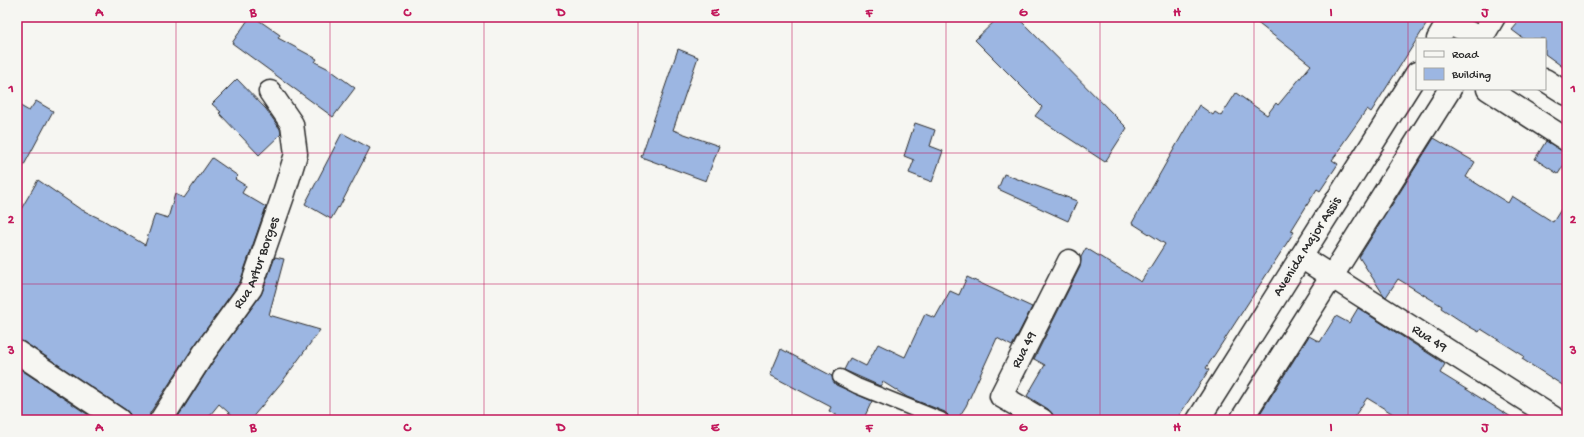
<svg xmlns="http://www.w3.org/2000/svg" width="1584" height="437" font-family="'Gochi Hand',sans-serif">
  <rect width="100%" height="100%" fill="#f6f6f2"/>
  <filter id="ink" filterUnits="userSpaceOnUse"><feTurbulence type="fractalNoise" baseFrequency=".025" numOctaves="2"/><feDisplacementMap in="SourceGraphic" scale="8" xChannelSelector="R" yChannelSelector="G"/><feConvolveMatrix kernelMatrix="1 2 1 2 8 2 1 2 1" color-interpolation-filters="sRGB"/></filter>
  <g filter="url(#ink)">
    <!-- building -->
    <path fill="#9cb6e2" stroke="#2b2b2b" d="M250 17H254L280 35 278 38 317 59 315 62 329 69 355 88 333 117 232 43Z
      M999 17H1017L1127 128 1105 162 1035 116 1042 107 975 40Z
      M1250 17H1431L1371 112 1367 109 1341 146 1342 147 1332 160 1338 164 1320 191 1317 189 1291 231 1294 232 1206 368 1209 370 1176 420H1060L1054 416 1048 409 1027 396 1045 365 1034 359 1080 267 1081 257 1086 248 1141 282 1165 244 1132 223 1199 105 1213 115 1215 112 1221 116 1236 93 1267 115 1276 103 1278 105 1311 65Z
      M1523 17H1567V70L1545 54V39H1524L1512 30Z
      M678 49 698 57 673 130 719 146 706 181 641 157Z
      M237 79 266 109 280 129 281 134 259 155 219 113 221 112 212 104Z
      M36 101 53 111 17 178V104L29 111Z
      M915 123 935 130 930 146 943 151 932 182 909 173 914 160 904 156Z
      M342 133 370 148 339 208 338 207 331 219 305 204Z
      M1434 138 1475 162 1466 177 1508 203 1512 196 1553 222 1567 200V388L1522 359 1524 356 1481 329 1479 332 1470 327 1441 308 1442 306 1398 279 1386 297 1383 294 1359 257Z
      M1546 141 1567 153V160L1558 174 1535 159Z
      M212 158 238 176 235 179 246 186 242 193 266 207 240 282 194 346 150 413 149 420H131L130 414 126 410 24 342 17 340V216L38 180 80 209 103 220 145 245 155 214 168 218 175 194 184 198Z
      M1004 174 1077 201 1068 221 998 189Z
      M275 257 284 259 269 315 320 330 282 382 250 420H237L219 404 206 420H176L214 360 261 295Z
      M967 277 1032 307 1012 346 997 338 966 406 957 420H949L948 415 945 412 907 397 883 382 880 386 844 370 850 358 866 366 878 344 905 357 925 314 935 318 950 291 959 295Z
      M1358 308 1445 364 1440 373 1516 420H1403L1367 398 1352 420H1256L1309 336 1320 342 1336 316 1349 323Z
      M781 349 832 376 833 381 836 385 872 401 863 420H846L829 411 831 407 770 375Z
      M17 367 96 420H17Z"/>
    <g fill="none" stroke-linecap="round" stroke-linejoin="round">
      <defs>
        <path id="lane" d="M840 377 857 386 941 420"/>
        <g id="street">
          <path id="s1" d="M1301 257 1557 420"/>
          <path d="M17 352 119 420"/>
          <path id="s2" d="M161 420 204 353 251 288 283 196 296 154 292 124 270 92"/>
          <path id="s3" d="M1042 420 1001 396 1069 261"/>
        </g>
        <g id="secondary">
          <path d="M1448 22 1482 39"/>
          <path d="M1438 39 1451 17"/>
          <path d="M1481 39 1494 17"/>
          <path d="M1545 80 1567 94"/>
          <path d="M1488 89 1567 140"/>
          <path id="s4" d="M1198 420 1417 73"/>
          <path d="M1241 420 1450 89"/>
        </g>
      </defs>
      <!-- lane casing -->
      <use href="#lane" stroke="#2b2b2b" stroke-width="17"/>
      <!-- street casing -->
      <use href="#street" stroke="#2b2b2b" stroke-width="25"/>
      <!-- secondary casing -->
      <use href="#secondary" stroke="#2b2b2b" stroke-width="25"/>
      <!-- lane -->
      <use href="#lane" stroke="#f6f6f2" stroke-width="14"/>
      <!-- street -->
      <use href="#street" stroke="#f6f6f2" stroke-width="22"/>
      <!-- secondary -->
      <use href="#secondary" stroke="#f6f6f2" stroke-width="22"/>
    </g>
  </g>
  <!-- grid -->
  <path fill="none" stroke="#c2185b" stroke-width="1" stroke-opacity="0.55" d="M176 17V420M330 17V420M484 17V420M638 17V420M792 17V420M946 17V420M1100 17V420M1254 17V420M1408 17V420M17 153H1567M17 284H1567"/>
  <g text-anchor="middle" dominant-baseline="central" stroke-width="3" stroke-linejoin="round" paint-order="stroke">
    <!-- street labels -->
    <g font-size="14" fill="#2b2b2b" stroke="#f6f6f2">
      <text stroke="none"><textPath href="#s4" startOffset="205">Avenida Major Assis</textPath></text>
      <text stroke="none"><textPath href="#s2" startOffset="185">Rua Artur Borges</textPath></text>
      <text stroke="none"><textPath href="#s1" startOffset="152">Rua 49</textPath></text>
      <text stroke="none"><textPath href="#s3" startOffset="99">Rua 49</textPath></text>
    </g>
  </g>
  <!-- margin -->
  <rect width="1584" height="437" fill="none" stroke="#f6f6f2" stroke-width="44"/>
  <!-- legend -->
  <rect x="1416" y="38" width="130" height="52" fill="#f6f6f2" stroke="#a5a5a2"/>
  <rect x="1424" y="51" width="20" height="6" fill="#f6f6f2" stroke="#a5a5a2"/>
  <text x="1452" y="58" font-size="12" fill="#2b2b2b">Road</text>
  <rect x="1424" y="68" width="20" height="12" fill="#9cb6e2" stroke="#a5a5a2"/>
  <text x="1452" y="78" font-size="12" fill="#2b2b2b">Building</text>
  <rect x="22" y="22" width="1540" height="393" fill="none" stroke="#c2185b" stroke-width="1.5"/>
  <g font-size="13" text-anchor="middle" font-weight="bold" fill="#c2185b">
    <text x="99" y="16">A</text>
    <text x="253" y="16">B</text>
    <text x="407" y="16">C</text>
    <text x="561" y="16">D</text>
    <text x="715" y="16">E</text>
    <text x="869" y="16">F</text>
    <text x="1023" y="16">G</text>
    <text x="1177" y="16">H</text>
    <text x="1331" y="16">I</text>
    <text x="1485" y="16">J</text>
    <text x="11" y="92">1</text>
    <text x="1573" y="92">1</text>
    <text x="11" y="223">2</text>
    <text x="1573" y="223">2</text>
    <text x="11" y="354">3</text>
    <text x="1573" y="354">3</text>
    <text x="99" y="431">A</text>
    <text x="253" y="431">B</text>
    <text x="407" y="431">C</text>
    <text x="561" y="431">D</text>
    <text x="715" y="431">E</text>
    <text x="869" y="431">F</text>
    <text x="1023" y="431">G</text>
    <text x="1177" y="431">H</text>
    <text x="1331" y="431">I</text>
    <text x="1485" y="431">J</text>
  </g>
</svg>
